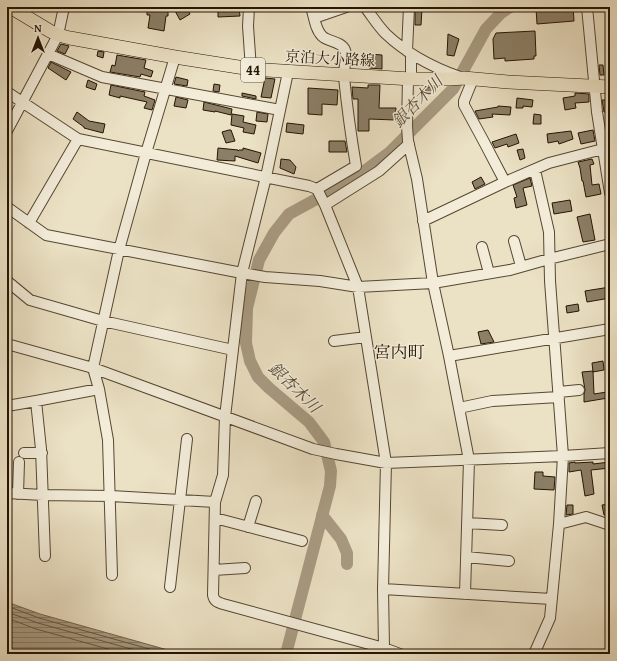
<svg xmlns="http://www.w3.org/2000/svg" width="617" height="661" font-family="'Gentium Book Plus','Noto Serif JP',serif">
  <defs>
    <pattern id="water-rules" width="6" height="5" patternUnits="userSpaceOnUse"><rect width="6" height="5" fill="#a89b82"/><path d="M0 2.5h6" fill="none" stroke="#897d68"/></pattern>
  </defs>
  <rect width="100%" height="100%" fill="#ebe1c4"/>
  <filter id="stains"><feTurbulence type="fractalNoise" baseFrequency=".005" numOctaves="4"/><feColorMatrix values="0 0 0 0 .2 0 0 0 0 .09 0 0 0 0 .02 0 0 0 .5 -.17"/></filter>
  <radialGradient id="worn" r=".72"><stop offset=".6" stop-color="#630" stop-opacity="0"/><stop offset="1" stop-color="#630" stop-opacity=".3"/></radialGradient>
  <!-- water -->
  <path fill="url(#water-rules)" stroke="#74654f" d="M7 602 40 614 182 654H7Z"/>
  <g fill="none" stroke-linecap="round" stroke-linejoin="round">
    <!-- shore -->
    <path stroke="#665842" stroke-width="1" d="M7 606 39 618 167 654
      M7 612 38 623 149 654
      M7 618 36 629 126 654"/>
    <!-- river -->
    <path stroke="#a89b82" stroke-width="12" d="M322 515 341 539 347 553V564
      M286 654 330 486 331 471 324 442 309 422 269 388 258 377 250 361 246 343 247 308 259 260 274 233 289 214 355 178 390 152 453 89 486 29 501 13 510 7"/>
  </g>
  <!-- building -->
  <path fill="#8c7f67" stroke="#251402" d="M147 7H168V16H166L164 31 148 28 150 15H147Z
    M178 7H186L190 14 180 20 174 9Z
    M218 7H239L240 16 218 17Z
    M552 7V8L573 7 574 21 537 24 536 8Z
    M415 9H422L421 25H415Z
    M535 31 536 56H534V59L505 61V58L494 59 493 39 496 33Z
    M448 34 459 39 454 56 447 55Z
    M61 44 69 46 65 54 57 51Z
    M98 51 104 52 103 58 97 56Z
    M369 54 382 55V69L369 68Z
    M117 55 146 60 144 68 153 71 151 77 141 74 140 77 110 72 112 65 115 66Z
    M51 62 71 72 66 80 48 68Z
    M599 65H603L604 75H600Z
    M176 77 188 80 187 86 174 84Z
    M265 78 275 79 271 98 261 97Z
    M88 80 97 84 95 90 86 87Z
    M214 84 220 85 219 92 213 91Z
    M111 85 145 92 144 96 155 100 152 110 144 108 147 102 120 96V98L109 95Z
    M368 85H380L379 108H396L395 120 369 119V131H358V99H353L352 87 368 88Z
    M425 87H435V92H425Z
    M308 88 338 90 337 105 322 104V115L308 114Z
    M242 93 256 96V99L242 96Z
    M575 93 589 94V102L575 103 576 108 565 110 563 98 575 96Z
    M176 97 188 100 186 108 174 106Z
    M517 98 533 100 532 107 523 106V108H516Z
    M602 100H610V113L604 112Z
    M204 102 232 109 231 115 215 111V112L203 110Z
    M498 106 511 107 510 115 492 114 493 117 479 119 475 111 498 107Z
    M77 112 89 121 105 124 103 133 84 128V127L73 119Z
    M257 112 268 114 267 122 256 121Z
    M232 114 244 116 243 122 256 125 254 134 243 132 244 128 231 125Z
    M534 114 541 115V124H533Z
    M287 123 304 125 303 134 286 132Z
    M229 130H231L235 141 226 143 222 132Z
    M593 130 595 141 581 144 578 133Z
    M571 131 573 139 559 144 558 141 548 143 547 134Z
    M516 134 519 143 508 147 507 144 495 148 492 142Z
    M329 141H345L347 152H329Z
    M218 148 238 150V151L239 150H243V148L261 153 258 163 235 156V161L217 160Z
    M523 149 525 158 520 160 517 150Z
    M281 159 290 160 296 167 294 174 280 168Z
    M592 159 594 164 590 165 592 185 599 184 601 194 586 197 583 181H582L580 168 578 162Z
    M481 177 485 184 475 189 472 182Z
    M530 178 532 186 523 188 527 205 516 208 514 198 517 197 513 185Z
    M570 200 572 211 554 214 552 203Z
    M590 214 595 240 583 242 577 217Z
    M610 287V298L587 302 585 291Z
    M578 304 579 311 567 313 566 306Z
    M488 330 494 342 481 344 478 332Z
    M603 361 604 370 593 372 592 363Z
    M593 371 594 394 607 392 608 398 584 402V394L585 390 582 372Z
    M575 462V463L593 462V464L610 462V468L591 470 594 494 585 496 581 470 569 472V463Z
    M535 472H543V476L555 477 554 490 534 489Z
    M610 504V514L604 515 602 505Z
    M567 505H573V514L566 515Z"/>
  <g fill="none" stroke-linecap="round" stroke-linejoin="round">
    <defs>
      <path id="minor" d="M249 7 248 26 251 69
        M311 7C314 16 315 29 322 36 328 42 341 41 345 50 348 59 343 68 344 77 347 107 351 136 356 166L317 189
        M365 7C372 16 378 26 386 34 407 54 432 67 460 77
        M587 7 597 112 610 193
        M314 18 346 7
        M407 51 409 7
        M48 54 102 77 280 110
        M288 72 266 177 242 273 225 417 223 475 215 502 213 595C214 601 217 602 223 604L384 648 400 654
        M408 79 407 126 408 141 417 179 433 283 449 356 469 460 465 594
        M411 79V54
        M473 79 464 101V105L483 140 505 182
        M7 92 78 139 309 186 317 189 325 205 358 287 386 463 383 589 384 648
        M7 131 58 35 64 7
        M325 205 379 171 409 144
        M7 207 46 235 242 273 265 277 320 281 358 287 433 283 510 270 549 259 610 244
        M423 221 505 182 549 163 603 149H610
        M29 223 78 139
        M514 241 521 266
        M482 247 489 273
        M7 281 30 300 103 321 233 350
        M334 341 366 337
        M7 344 93 368 313 449 336 454 386 463 563 456 610 453
        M449 356 610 329
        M559 392 579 390
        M36 401 41 449 45 556
        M7 406 36 401 99 389
        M459 408 492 401 559 397
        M24 453H42
        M7 493 43 495 111 496 215 502
        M18 494 19 462
        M215 518 302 541
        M467 523 502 525
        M559 524 586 517 610 525
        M248 527 256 501
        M466 557 509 561
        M214 570 245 568
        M112 575 108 440 99 389 93 368 119 250 146 153 175 57
        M170 587 187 439
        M383 589 552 599
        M534 654 550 618 559 524 563 456 550 281 549 232 535 170"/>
      <path id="major" d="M10 7 50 31 58 35 70 38 175 57 251 69 411 79H450L464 78 508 82 610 87"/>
    </defs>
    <!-- minor casing -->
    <use href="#minor" stroke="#564732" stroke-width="12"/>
    <!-- major casing -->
    <use href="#major" stroke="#251402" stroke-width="14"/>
    <!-- minor -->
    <use href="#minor" stroke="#f2ecd9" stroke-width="10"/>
    <!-- major -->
    <use href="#major" stroke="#ebe1c4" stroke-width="13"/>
  </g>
  <g text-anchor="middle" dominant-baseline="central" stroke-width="3" stroke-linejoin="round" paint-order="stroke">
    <!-- shield labels -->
    <rect fill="#f2ecd9" stroke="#625542" stroke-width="1" x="241" y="58" width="24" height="24" rx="3"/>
    <g font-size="14" font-weight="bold" fill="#251402">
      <text x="253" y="70">44</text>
    </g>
    <!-- street labels -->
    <g font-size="15" fill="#251402" stroke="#f2ecd9">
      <text transform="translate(330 58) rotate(3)">京泊大小路線</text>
    </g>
    <!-- water labels -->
    <g font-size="16" font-style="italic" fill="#594a35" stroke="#f2ecd9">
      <text transform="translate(417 101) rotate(-46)">銀杏木川</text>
      <text transform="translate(295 387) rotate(44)">銀杏木川</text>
    </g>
    <!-- quarter labels -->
    <g font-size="17" fill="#251402" stroke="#f2ecd9">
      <text x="399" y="351">宮内町</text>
    </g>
  </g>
  <!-- margin -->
  <rect width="617" height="661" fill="none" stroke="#ebe1c4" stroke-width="24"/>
  <rect x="8" y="8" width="601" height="645" fill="none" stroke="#251402" stroke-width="2"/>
  <rect x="12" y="12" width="593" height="637" fill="none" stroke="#251402"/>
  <!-- north arrow -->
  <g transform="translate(38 38)" stroke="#f2ecd9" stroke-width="3" paint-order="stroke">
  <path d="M0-3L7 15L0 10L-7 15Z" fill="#251402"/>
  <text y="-6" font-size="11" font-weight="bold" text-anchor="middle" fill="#251402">N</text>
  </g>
  <rect width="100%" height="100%" filter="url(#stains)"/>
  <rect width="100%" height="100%" fill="url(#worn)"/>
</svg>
